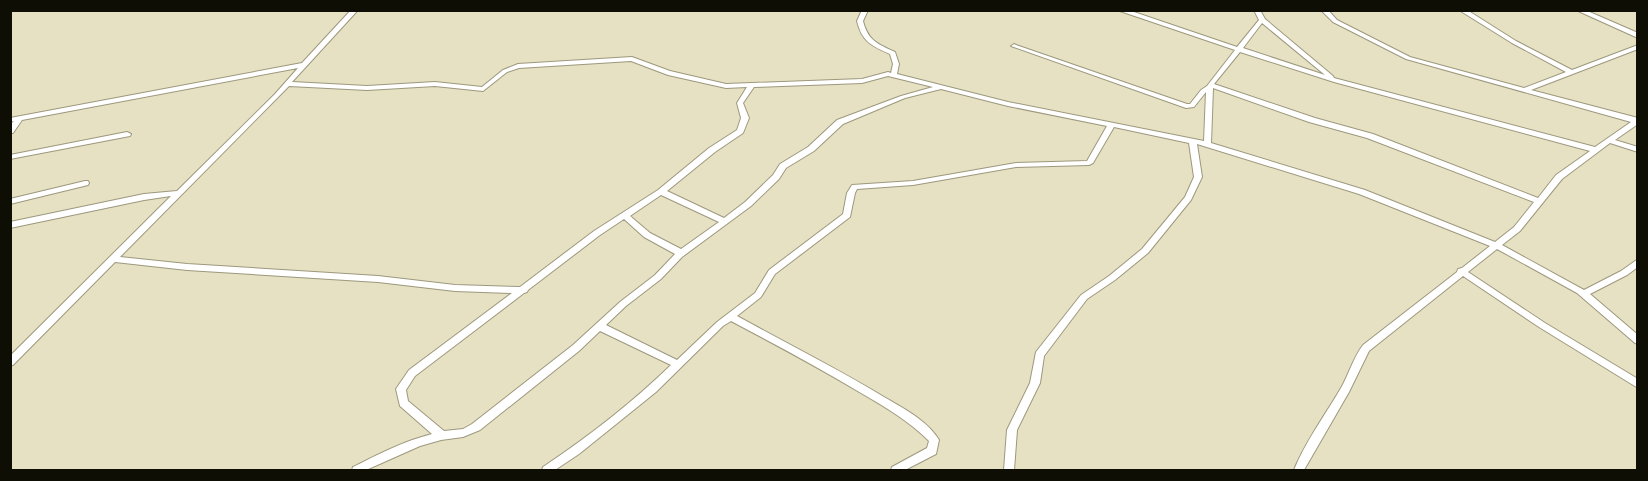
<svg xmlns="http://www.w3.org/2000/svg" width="1648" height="481" font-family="'Fira Sans Condensed',sans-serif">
  <rect width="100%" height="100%" fill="#e6e1c3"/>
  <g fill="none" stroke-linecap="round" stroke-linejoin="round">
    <defs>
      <path id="street" d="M351 10H358L292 82 367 86 435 82 482 87 503 70 518 64 632 57 670 71 726 84 862 79 888 72 891 73 893 64 890 54C872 46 862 42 857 21L862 10H868L863 21C868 41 878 44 895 52L899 64 897 74 1008 102 1204 141 1206 92 1194 107 1186 108 1011 46 1014 44 1016 45 1187 104H1190L1201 90 1207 86 1235 50 1117 10H1128L1237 47 1259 20 1254 10H1260L1265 19 1333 76 1334 78 1595 147 1631 122 1406 59 1333 22 1321 10H1328L1337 20 1410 57 1524 88 1566 72 1512 43 1459 10H1467L1516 41 1572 70 1638 45V49L1531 90 1638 118V124L1615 140 1638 147V152L1610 143 1562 179 1520 231 1502 245 1584 290 1621 271 1638 259V267L1627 275 1590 294 1638 335V344L1635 343 1577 293 1497 249 1468 272 1545 323 1638 379V388L1539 327 1463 276 1369 351 1349 392 1304 470H1294C1305 442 1326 414 1341 388 1349 374 1353 358 1363 345L1457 272 1458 269 1462 268 1490 246 1359 194 1197 144 1202 177 1191 200 1148 253 1115 280 1087 299 1044 356 1040 383 1017 430 1014 470H1004L1007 430 1030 383 1036 352 1081 295 1109 276 1142 249 1185 197 1194 177 1189 143 1114 127 1093 163 1089 165 1016 167 913 185 857 189 855 193 850 217 775 274 761 297 737 316C786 343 836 368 884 397 903 408 928 421 939 440L936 454 905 470H891L892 467 927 448 929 441C909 421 885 407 861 393 818 367 774 344 731 321L723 326 656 392 579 454 555 470H542L543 467C588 437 632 403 671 365L600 331 579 351 480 430 463 437 441 440 420 446 366 470H352L353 467C379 454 404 441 432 434L400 406 396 389 398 386 409 370 512 293 455 291 378 282 187 270 115 262 13 365 10 366V356L171 196 144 200 10 228V222L144 194 177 191 275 94 298 68 22 120 13 133H10V125L14 121 10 122V118L302 63ZM1262 23 1325 75 1243 48ZM1240 52 1334 82 1590 151 1556 175 1538 198 1373 134 1315 118 1214 84ZM631 61 668 75 726 88 747 87 737 103 741 118 737 130 709 148 658 190 594 231 520 287 455 285 378 276 187 264 120 257 289 86 367 90 435 86 483 91 507 72 519 68ZM888 76 933 87 901 96 837 120 808 147 780 164 773 175 745 202 724 218 667 191 715 152 743 133 749 118 743 103 754 87 862 83ZM1213 88 1309 122 1367 138 1534 202 1514 227 1495 242 1365 190 1211 143ZM941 89 1008 106 1107 126 1087 161 1016 163 913 181 852 185 847 193 843 214 769 270 755 293 717 322 677 360 606 325 626 306 661 279 682 257 751 206 779 179 786 168 814 151 843 124 905 98ZM661 195 719 222 681 249 650 233 630 216ZM624 219 644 237 675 254 655 275 620 302 573 345 472 424 463 429 444 431 408 401 406 390 415 376 524 293 527 292 528 290 600 235Z
        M1576 10H1585L1638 33V38Z
        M127 132 131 134 130 136 10 159V155Z
        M85 181H88L89 183 88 185 10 204V199Z"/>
    </defs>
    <!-- street casing -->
    <use href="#street" stroke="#9d987d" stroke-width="2"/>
    <!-- street -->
    <use href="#street" fill="#fff" fill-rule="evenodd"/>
  </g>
  <!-- border -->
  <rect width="1648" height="481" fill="none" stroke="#0f0e05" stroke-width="24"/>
</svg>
